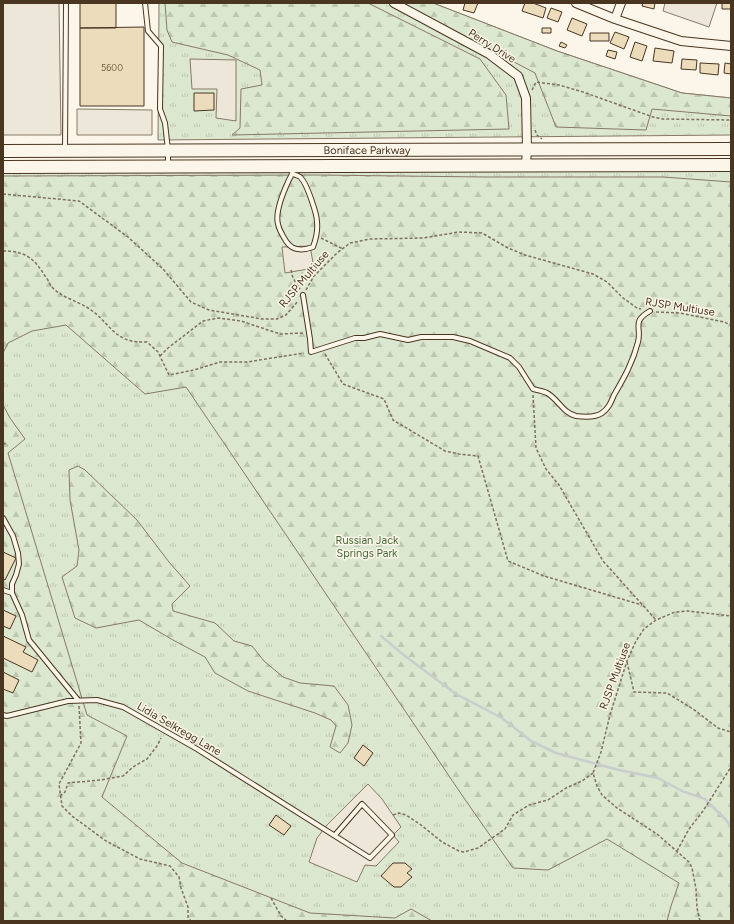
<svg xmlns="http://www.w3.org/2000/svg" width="734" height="924" font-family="Figtree,sans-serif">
  <defs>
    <pattern id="grass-tufts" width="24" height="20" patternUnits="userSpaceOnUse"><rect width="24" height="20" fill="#dce7d0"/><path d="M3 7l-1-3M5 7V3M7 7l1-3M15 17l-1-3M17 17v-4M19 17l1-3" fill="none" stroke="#bec7b2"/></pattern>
    <pattern id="forest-firs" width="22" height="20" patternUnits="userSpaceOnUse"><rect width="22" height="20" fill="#dce7d0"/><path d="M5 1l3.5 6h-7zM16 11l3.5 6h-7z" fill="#bec7b2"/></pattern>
  </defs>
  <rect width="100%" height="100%" fill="#fbf6e9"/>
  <!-- grass -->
  <path fill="url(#grass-tufts)" stroke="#887966" d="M159 3H433L557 51 682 93 731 98V135L158 140Z
    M3 171H731V921H3Z"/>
  <!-- forest -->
  <path fill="url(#forest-firs)" stroke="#887966" d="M165 3H368L480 59 506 95 509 129 232 135 240 128 241 89 262 85 260 70 228 55 172 42 167 30Z
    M402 3H433L557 51 682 93 731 98V116L652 109 646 130 556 127 535 73Z
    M316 175 486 177H663L731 182V921H667L671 906 679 883 607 839 548 870 513 868 466 801 186 387 145 394 66 325 32 331 8 343 3 353V176Z
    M3 405 10 418 25 439 8 453 87 715 127 736 102 797 182 863 310 913 395 918 411 909 432 921H3Z
    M78 466 85 470 137 520 169 562 190 586 172 604 173 611 215 623 234 641 252 646 264 661 283 677 300 683 334 686 348 705 352 725 348 743 340 753 330 747 336 726 331 720 315 713 248 691 215 673 205 657 173 640 139 620 96 628 75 618 62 577 77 566 79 550 70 500 69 470Z"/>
  <!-- parking -->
  <path fill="#ede7d9" stroke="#887966" d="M3 3H59L61 135H3Z
    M665 3H717L709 27 663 11Z
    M190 59 236 60V121L216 118 217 89H192Z
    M77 109 152 110V135H77Z
    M310 246 314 268 285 273 282 247Z
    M368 784 382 799 401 827 393 835 399 842 376 866 365 865 357 882 309 862 317 838 327 825Z"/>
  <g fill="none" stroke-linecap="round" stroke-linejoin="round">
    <!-- stream -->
    <path stroke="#c9cecd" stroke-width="2.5" d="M381 636 405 656 456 694 502 718 531 741 556 753 619 770 658 778 682 791 705 799 727 821 731 827"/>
  </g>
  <!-- building -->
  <path fill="#ecdcbc" stroke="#4a3520" d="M80 3H116V28H80Z
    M465 3H478L474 13 463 10Z
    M525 3H533L546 8 543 18 522 11Z
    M643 3H655L654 9 642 6Z
    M722 3H731V9H722Z
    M551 8 562 12 558 22 547 18Z
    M572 18 587 24 582 36 567 30Z
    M144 27V106H80V28Z
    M542 28H551V33H542Z
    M615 32 629 37 624 49 610 43Z
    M590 33H609V41H590Z
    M561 42 567 45 565 48 559 46Z
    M635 42 647 46 642 61 630 57Z
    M655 48 674 51 672 63 653 61Z
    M608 50 617 52 615 59 606 56Z
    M682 59 697 60 696 70 681 69Z
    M700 63 719 64 718 75 700 73Z
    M725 63 731 64V74L724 73Z
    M194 93H214V110L194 111Z
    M3 552 16 558 5 580 3 579Z
    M3 610 16 616 10 629 3 626Z
    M3 636 26 647 23 652 38 660 32 672 3 658Z
    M3 672 19 680 13 693 3 689Z
    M363 745 373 753 364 766 354 758Z
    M276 815 291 826 284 835 269 825Z
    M393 863H405L412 869 407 873 412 877 401 887H394L381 876Z"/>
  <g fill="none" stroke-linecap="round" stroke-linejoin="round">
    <defs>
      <path id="service" d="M145 3 148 31 161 46 160 109 165 123 168 150V165
        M65 150 66 3
        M293 168C293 176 290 176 288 182 283 193 275 213 278 224 279 230 283 236 286 241 292 251 302 251 313 247 316 239 318 231 317 222 317 214 307 184 301 178 300 176 295 175 293 174
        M303 295 310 339 311 352 355 338H364L380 334 408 340 421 337H453L470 341 510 358 519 367 533 389C537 390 543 391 547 393 558 399 563 413 576 416 584 417 595 418 602 413 609 408 611 402 614 395 624 378 633 362 638 342 642 327 631 322 650 311
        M3 518 13 536 18 553 19 564 16 575 12 584V593L22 615 29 640 78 700
        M3 590 12 593
        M3 715 7 716 68 701 97 700 123 707 197 749 370 858 392 835 362 804 335 835"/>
      <path id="minor" d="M394 3 489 54 518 76 526 98 527 149 526 165
        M576 3 615 19 681 41 731 46
        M615 19 621 3"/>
      <g id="primary">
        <path id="s1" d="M3 151 731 149"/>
        <path d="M3 167 731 165"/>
      </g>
    </defs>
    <!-- service casing -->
    <use href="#service" stroke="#4a3520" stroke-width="6"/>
    <!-- minor casing -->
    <use href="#minor" stroke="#4a3520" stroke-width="10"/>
    <!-- primary casing -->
    <use href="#primary" stroke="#4a3520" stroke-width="14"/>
    <!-- path -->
    <path stroke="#7f6f5c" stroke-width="1.5" stroke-dasharray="3 2" stroke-linecap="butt" d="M532 90 536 82 559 85 583 92 653 117 663 119 731 120
      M535 130 537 135 542 139
      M3 194 79 201 128 237 163 269 191 302 209 310 262 319H277L286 315 298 301
      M321 238 343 249
      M3 251C25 251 34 258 45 276 48 279 49 283 51 286 61 298 79 301 91 310 103 318 110 331 123 338 131 342 138 342 147 342L158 352 169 375 194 370 220 362H247L304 353
      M291 270 293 278 300 289
      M306 290 314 276 337 253 350 243 370 239 423 238 459 232 482 233 508 248 525 255 593 274 607 282 623 298 637 308 641 309
      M656 312 680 313 724 322 731 325
      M325 354 343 384 384 399 393 420 445 451 459 454 478 456 508 561 544 576 642 605
      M160 356 168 348 203 321 218 318 241 321 280 334 303 333
      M533 395 536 448 546 469 559 485 603 561 656 620
      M3 443 8 445
      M627 662 634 692 667 693 693 709 718 728 731 732
      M79 706 81 743 59 784 62 806 72 816 106 841 140 859 170 866 179 877 181 888 188 907V917L191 921
      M60 796 65 792 68 783 100 780 123 776 133 767 147 759 157 746 161 738
      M393 815 399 813 406 815 421 825 442 842 459 851 464 852 478 848 505 829 513 815 529 805 548 800 566 788 582 781 593 773
      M677 851 689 829 703 811 731 767
      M271 898 281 916 287 921
      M700 921 697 908 696 889 692 868 689 862 657 834 617 808 602 795 597 786 593 773 601 752 610 715 627 661 636 641 644 629 656 620 675 612 688 611 731 616"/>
    <!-- service -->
    <use href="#service" stroke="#fbf6e9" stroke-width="4"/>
    <!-- minor -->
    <use href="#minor" stroke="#fbf6e9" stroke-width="8"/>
    <!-- primary -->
    <use href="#primary" stroke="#fbf6e9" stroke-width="12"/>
  </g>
  <g text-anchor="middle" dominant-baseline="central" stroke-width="3" stroke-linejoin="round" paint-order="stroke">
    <!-- number labels -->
    <g font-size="9" fill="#725f47">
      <text x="112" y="67">5600</text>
    </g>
    <!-- street labels -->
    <g font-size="11" fill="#4a3520" stroke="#fbf6e9">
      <text transform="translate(492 46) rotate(32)">Perry Drive</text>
      <text stroke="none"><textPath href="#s1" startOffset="364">Boniface Parkway</textPath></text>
      <text transform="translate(304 279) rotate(-50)">RJSP Multiuse</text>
      <text transform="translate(680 307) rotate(9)">RJSP Multiuse</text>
      <text transform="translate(615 676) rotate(-70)">RJSP Multiuse</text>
      <text transform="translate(179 729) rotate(30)">Lidia Selkregg Lane</text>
    </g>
    <!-- park labels -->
    <g font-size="11" fill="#436837" stroke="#fbf6e9">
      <text x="367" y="540">Russian Jack<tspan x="367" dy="13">Springs Park</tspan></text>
    </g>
  </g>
  <!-- border -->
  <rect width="734" height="924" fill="none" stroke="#4a3520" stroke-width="8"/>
</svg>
